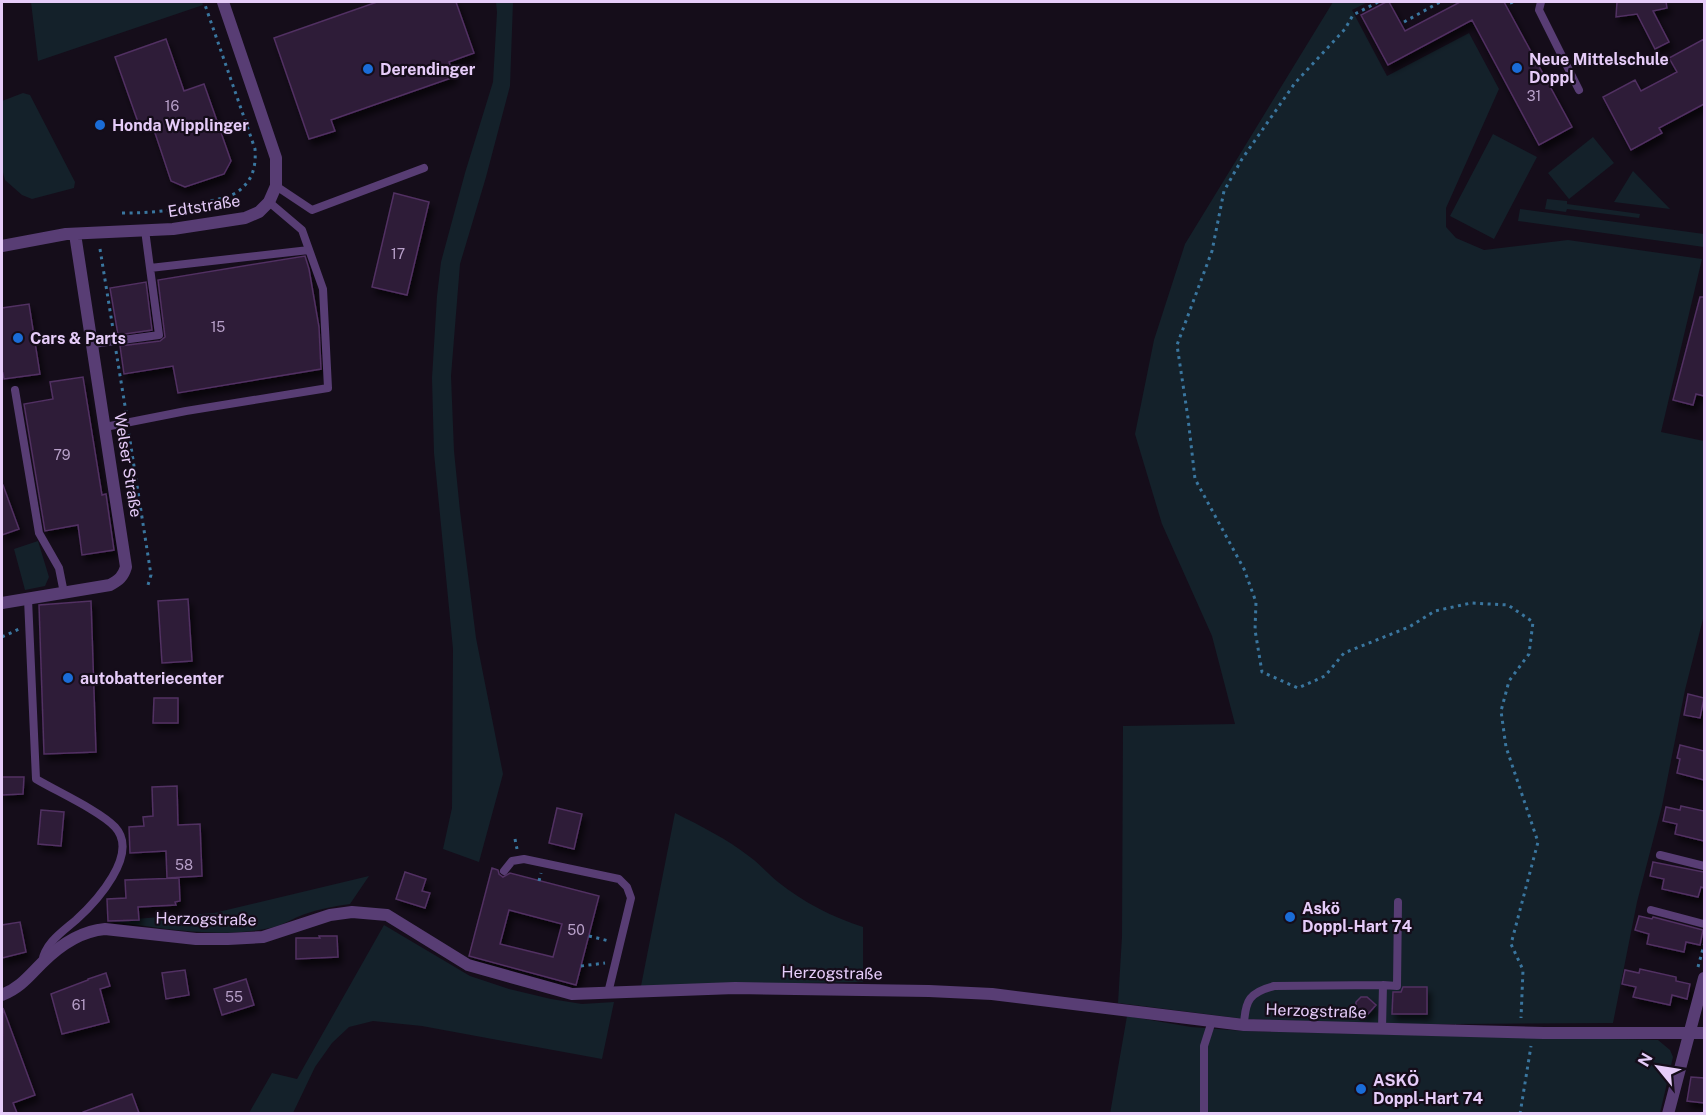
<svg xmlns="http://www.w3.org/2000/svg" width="1706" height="1115" font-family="'Public Sans',sans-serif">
  <defs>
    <filter id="shadow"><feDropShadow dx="3.5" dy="6" stdDeviation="3" flood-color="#0009"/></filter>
  </defs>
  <rect width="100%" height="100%" fill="#150d1a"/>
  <!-- green -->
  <path fill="#14212a" d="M31 2H202L203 5 38 61Z
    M496 2H513L510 86 486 177 460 264 451 376 454 451 460 511 476 638 503 774 479 862 443 849 452 808 453 649 434 453 432 378 437 296 441 262 465 173 493 82 497 12Z
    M1333 2H1368L1352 10 1387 76 1469 33 1499 89 1446 208V227L1456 238 1484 250 1568 240 1702 259 1661 432 1704 441V615L1685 690 1662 806 1637 902 1613 1023 1456 1024 1455 1036 1658 1040 1670 1050 1673 1057 1660 1113 1110 1114 1127 1016 1191 1027 1244 1031 1455 1036V1024H1384L1245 1019 1118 1003 1122 937 1123 726 1235 724 1212 636 1162 524 1135 434 1154 340 1185 244Z
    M23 93 30 95 75 182 74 188 32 199 22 195 5 180 2 169V101Z
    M1493 134 1537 157 1494 239 1450 216Z
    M1593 137 1614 163 1569 199 1548 173Z
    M1633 171 1670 209 1614 202Z
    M1547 199 1567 201V204L1640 214 1639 218 1567 209 1566 212 1545 209Z
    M1520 209 1704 234V247L1518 221Z
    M38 541 49 577 45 586 25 590 14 549Z
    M675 813C701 826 727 839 750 857 760 864 768 874 778 882 803 902 832 917 863 927V982L641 986Z
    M369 876 350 904C334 906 320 909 305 914 293 918 282 926 270 928 216 939 162 928 108 921L214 913Z
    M384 925 470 976 509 989 551 999 582 1004 614 1002 602 1059 422 1026 373 1021 349 1027 332 1043 315 1067 293 1113H249L272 1073 297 1079Z"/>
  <!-- building -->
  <path fill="#2f1b39" stroke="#513062" stroke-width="1.5" fill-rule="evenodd" filter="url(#shadow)" d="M377 2H456L474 53 449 62 454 77 331 120 335 131 309 139 274 38Z
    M1386 2H1389L1405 31 1460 2H1504L1572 127 1539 145 1472 20 1388 65 1361 15Z
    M1617 2H1666L1667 8 1653 11 1669 42 1655 49 1637 14 1616 17Z
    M166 39 184 91 204 84 231 161 224 174 185 187 171 181 151 121 139 125 115 57Z
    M1704 39V104L1659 128 1662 133 1631 150 1603 97 1635 80 1641 91 1677 72 1669 58Z
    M394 193 429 202 407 295 372 287Z
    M305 256 309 269 319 327 321 369 178 393 173 366 124 374 120 346 160 341 165 337 158 280Z
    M146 282 152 330 118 335 110 288Z
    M1700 297H1704V396L1696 394 1693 405 1673 400Z
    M29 304 40 374 4 379 3 373H2V308Z
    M83 377 102 495 106 494 114 550 82 555 78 525 45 531 24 404 53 399 50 382Z
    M2 485H3L19 529 2 535Z
    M188 599 192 661 162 663 158 601Z
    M91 601 96 752 44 754 39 605Z
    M1688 694 1704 698 1700 718 1684 715Z
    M154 698H178V723H153Z
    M1680 745 1704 751V780L1677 773 1680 759 1677 758Z
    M2 777H24L23 794 2 795Z
    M177 786 178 825 200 824 202 876 167 878 166 851 130 853 129 827 144 826 143 817 153 816 152 787Z
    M1681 806 1704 811V841L1675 834 1677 824 1663 821 1666 807 1680 810Z
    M557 808 582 814 574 849 549 843Z
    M41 810 64 812 61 846 38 844Z
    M1653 862 1704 872V888L1701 887 1698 897 1662 889 1664 879 1650 876Z
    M492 868 498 870 499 874 503 877 510 873 599 896 576 985 469 956ZM509 910 562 924 553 957 500 944Z
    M405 872 426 879 422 891 430 893 425 908 396 899Z
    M179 878 180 901 175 902 176 905 138 907 139 920 108 921 107 899 126 898 125 880Z
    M1639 916 1652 919 1653 917 1703 930 1700 945 1686 942 1684 952 1647 944 1649 934 1635 930Z
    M20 922 26 952 2 958V925Z
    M319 936H337L338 957 296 959V938H320Z
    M1640 969 1676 977V981L1690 984 1687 999 1672 995 1670 1005 1633 997 1636 987 1622 984 1625 970 1639 973Z
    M185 970 189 995 166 999 162 973Z
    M106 973 110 986 100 989 109 1022 62 1034 51 994 88 980V979Z
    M246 979 254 1005 222 1015 214 989Z
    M1403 987H1427V1014H1392L1393 992H1401Z
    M1361 997H1367L1376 1005 1368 1014H1361L1356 1010V1002Z
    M3 1008 35 1095 13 1103 17 1113H2Z
    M1691 1077 1704 1078V1103L1687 1101Z
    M132 1094 139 1113H83V1112Z"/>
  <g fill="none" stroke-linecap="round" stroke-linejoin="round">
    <!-- path -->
    <path stroke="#3a769f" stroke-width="3" stroke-dasharray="3 4.5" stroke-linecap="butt" d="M1378 2 1353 15 1345 29 1295 83 1242 159 1224 191 1212 251 1177 345 1188 418 1195 479 1244 569 1256 602 1255 630 1262 672 1298 688 1325 676 1344 653 1409 627 1435 611 1471 603 1508 605 1533 622 1529 654 1509 681 1501 711 1506 747 1538 842 1511 944 1523 970 1521 1018
      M1510 3 1513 2
      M1404 22 1440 2
      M122 213C154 213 183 210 214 200 224 198 236 195 243 187 254 177 256 163 255 149L204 2
      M100 249 113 329
      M116 351 126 412
      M129 434 151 575 148 585
      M2 637 19 629
      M515 839 517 849
      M539 881 541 873
      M589 936 609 941
      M581 966 605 963
      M1698 967 1704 945
      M1520 1114 1531 1046"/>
    <!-- service -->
    <path stroke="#583d74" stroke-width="8" d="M1541 2 1539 10 1579 90
      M276 186 312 210 424 168
      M145 230 150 268 309 250
      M93 344 159 335 150 268
      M15 390 39 533 59 568 64 593
      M105 427 186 411 328 388 323 289 302 230 269 202
      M28 599 36 779C56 791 100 811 115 827 140 854 96 902 76 920 62 932 45 943 42 962
      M1660 855 1704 866
      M504 871 512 861 524 859 619 879 627 887 631 898 608 993
      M1651 910 1704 924
      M1244 1025C1245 1000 1250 992 1274 986L1383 985
      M1382 1029 1383 985 1397 986 1398 902
      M1204 1114V1046L1212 1021"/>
    <!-- minor -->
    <path stroke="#583d74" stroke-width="12" d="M2 246 66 234 173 229 245 218 259 212 269 202 276 186V158L223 2
      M2 603 110 585C119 580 123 577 126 567L75 234
      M2 995C20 988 29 976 42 963 59 946 81 931 105 929L196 939H228L263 937 330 915 352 912 387 915 468 965 572 994 735 988 929 991 992 994 1244 1025 1544 1033H1704
      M1668 1114 1704 978"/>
  </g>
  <!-- markers -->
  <g fill="#1a6cd7" stroke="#150d1a" stroke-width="2">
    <circle cx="1517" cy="68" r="6"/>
    <circle cx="368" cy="69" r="6"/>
    <circle cx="100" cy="125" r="6"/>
    <circle cx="18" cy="338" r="6"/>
    <circle cx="68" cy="678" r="6"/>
    <circle cx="1290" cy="917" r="6"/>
    <circle cx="1361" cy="1089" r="6"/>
  </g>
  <g text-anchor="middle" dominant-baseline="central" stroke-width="4.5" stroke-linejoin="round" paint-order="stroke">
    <!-- number labels -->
    <g font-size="14" fill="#b8a0c9">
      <text x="1534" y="96">31</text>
      <text x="172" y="106">16</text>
      <text x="398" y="254">17</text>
      <text x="218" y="327">15</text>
      <text x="62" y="455">79</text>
      <text x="184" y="865">58</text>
      <text x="576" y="930">50</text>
      <text x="234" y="997">55</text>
      <text x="79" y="1005">61</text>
    </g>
    <!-- poi labels -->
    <g font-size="16" font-weight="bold" fill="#e6ccf9" stroke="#150d1a" text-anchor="start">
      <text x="1529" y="59">Neue Mittelschule<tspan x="1529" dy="18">Doppl</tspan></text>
      <text x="380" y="69">Derendinger</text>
      <text x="112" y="125">Honda Wipplinger</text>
      <text x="30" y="338">Cars &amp; Parts</text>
      <text x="80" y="678">autobatteriecenter</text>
      <text x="1302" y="908">Askö<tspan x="1302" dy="18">Doppl-Hart 74</tspan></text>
      <text x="1373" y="1080">ASKÖ<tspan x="1373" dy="18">Doppl-Hart 74</tspan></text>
    </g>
    <!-- street labels -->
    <g font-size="16" fill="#e6ccf9" stroke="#150d1a">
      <text transform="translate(204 206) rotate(-9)">Edtstraße</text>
      <text transform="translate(128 465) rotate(81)">Welser Straße</text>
      <text transform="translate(206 919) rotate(1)">Herzogstraße</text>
      <text transform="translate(832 973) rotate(1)">Herzogstraße</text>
      <text transform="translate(1316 1011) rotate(2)">Herzogstraße</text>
    </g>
  </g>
  <!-- border -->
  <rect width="1706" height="1115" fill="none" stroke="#e6ccf9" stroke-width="6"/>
  <!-- north arrow -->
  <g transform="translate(1658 1067) rotate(300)" stroke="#150d1a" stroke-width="4.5" paint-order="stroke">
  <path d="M0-4.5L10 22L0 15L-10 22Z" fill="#e6ccf9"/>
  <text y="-9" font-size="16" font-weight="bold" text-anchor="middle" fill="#e6ccf9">N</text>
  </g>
</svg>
